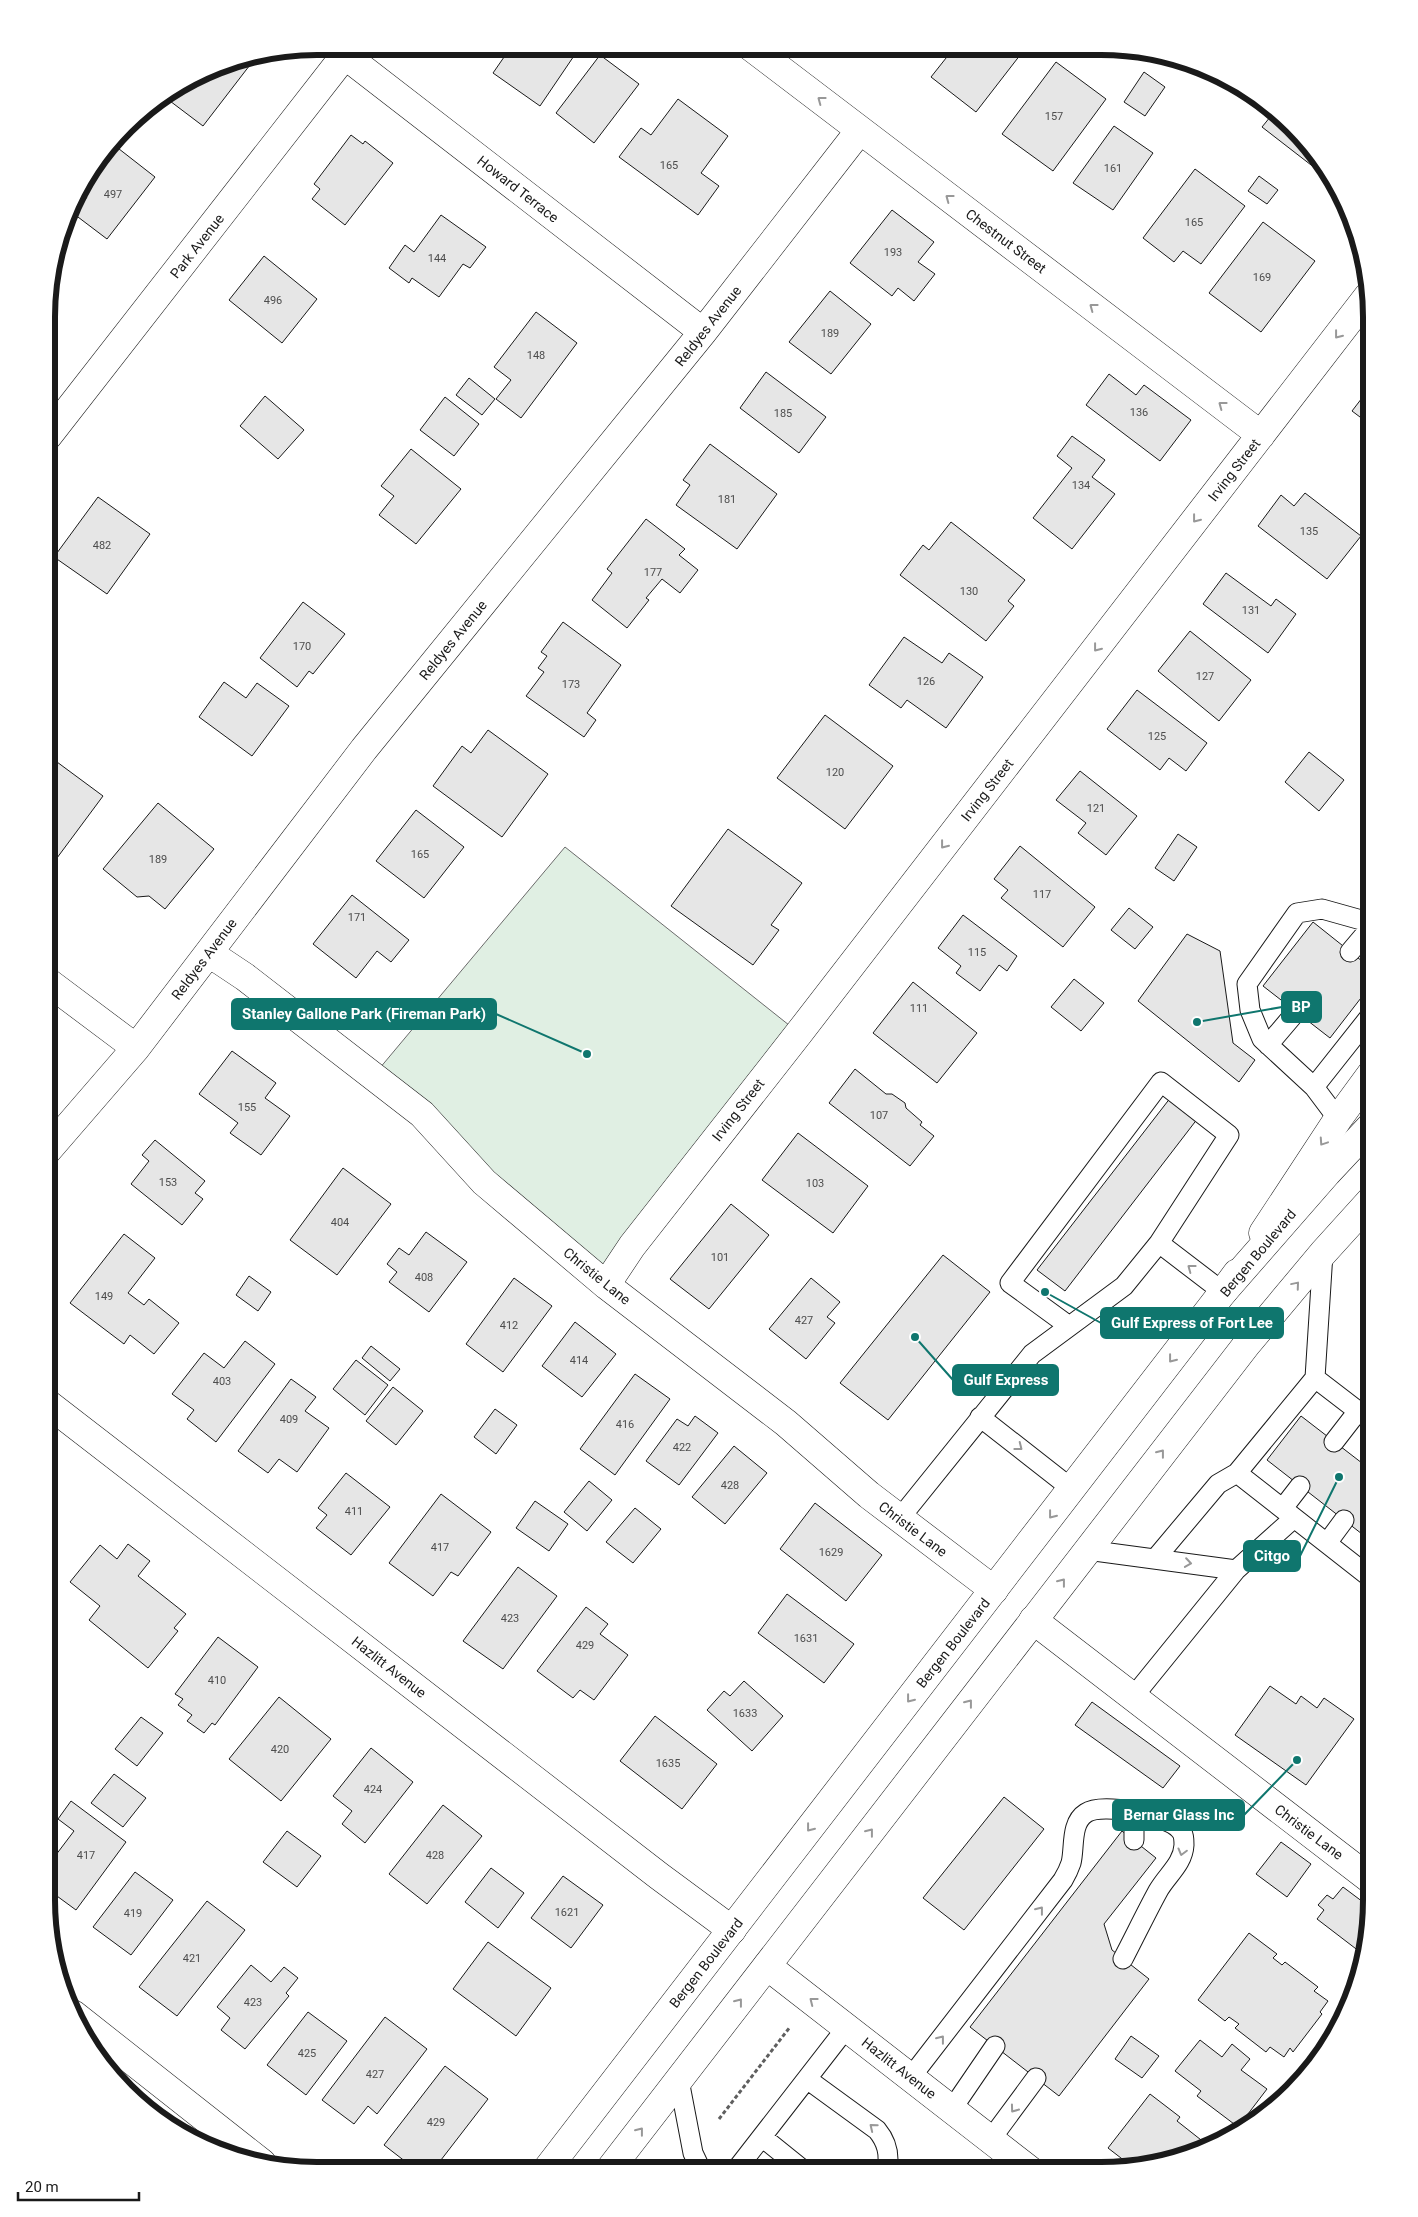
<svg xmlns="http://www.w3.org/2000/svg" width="1418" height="2217" font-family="Roboto,sans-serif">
  <rect width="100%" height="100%" fill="#fff"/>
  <!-- green -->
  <path fill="#e0efe3" stroke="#6a6a6a" d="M565 847 799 1033 606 1285 374 1075Z"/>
  <!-- building -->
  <path fill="#e6e6e6" stroke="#1a1a1a" d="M511 47H580L540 106 493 73Z
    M954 48H1022L1024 50 976 112 931 77Z
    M600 55 639 84 594 143 556 113Z
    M252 59 253 61 203 126 166 98 169 94 213 67Z
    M1056 62 1106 99 1053 171 1002 134Z
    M1144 72 1165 87 1145 116 1124 102Z
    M678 99 728 136 701 173 719 186 698 215 619 157 641 128 651 135Z
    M1275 111 1316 152 1333 182 1262 127Z
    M1114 126 1153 153 1113 210 1073 183Z
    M351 135 363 144 365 141 393 163 345 225 312 199 320 189 314 184Z
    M114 145 155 177 107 239 74 214 87 197 79 191Z
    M1195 169 1245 206 1201 264 1183 251 1174 262 1143 238Z
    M1259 176 1278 190 1267 204 1248 191Z
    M892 210 934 242 918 262 935 274 914 301 898 288 892 296 850 263Z
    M441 215 486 247 470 268 463 264 439 297 412 278 409 283 389 268 405 245 414 252Z
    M1263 222 1315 261 1261 332 1209 293Z
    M264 256 317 299 282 343 229 300Z
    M830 291 871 324 831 374 789 342Z
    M536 312 577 343 521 418 496 399 511 380 494 367Z
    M766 372 826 417 799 453 740 408Z
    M1109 374 1136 395 1144 385 1191 420 1160 461 1086 405Z
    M469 378 495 399 482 415 456 395Z
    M1372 385V426L1352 411Z
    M265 396 304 430 278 459 240 426Z
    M445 397 479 424 454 456 420 430Z
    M1072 436 1105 460 1092 477 1115 494 1072 549 1033 518 1072 468 1057 456Z
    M710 444 777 494 737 549 676 505 690 485 683 480Z
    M411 449 461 489 416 544 379 515 394 496 381 486Z
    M1305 493 1361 536 1327 579 1258 526 1281 495 1294 506Z
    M98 497 150 534 107 594 54 557Z
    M646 519 685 549 679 555 698 570 680 593 662 579 646 598 649 600 627 628 592 600 612 573 607 569Z
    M951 522 1025 580 1008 601 1014 606 986 641 900 575 923 545 929 550Z
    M1226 573 1271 606 1276 599 1296 614 1268 653 1203 604Z
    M303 602 345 634 313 674 309 671 297 687 260 658Z
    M563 622 621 665 587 713 596 720 584 737 526 696 544 672 538 668 547 656 541 652Z
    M1190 631 1251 680 1219 721 1158 671Z
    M904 637 942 663 949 653 983 677 946 728 907 700 901 708 869 685Z
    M224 682 246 698 257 683 289 706 252 756 199 717Z
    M1137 690 1207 743 1186 771 1169 758 1160 770 1107 729Z
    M825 715 893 766 845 829 777 778Z
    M488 730 548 774 502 837 433 786 462 746 471 753Z
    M1309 752 1344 780 1319 811 1285 782Z
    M57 762 103 796 54 862 48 857V774Z
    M1080 771 1137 816 1106 855 1078 833 1086 823 1056 800Z
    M158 803 214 849 165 909 149 896 137 897 103 869Z
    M416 810 464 847 424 898 376 861Z
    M728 829 802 883 771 925 779 930 753 965 671 906Z
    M1178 834 1197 847 1174 881 1155 868Z
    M1020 846 1095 907 1063 947 1001 898 1008 890 994 879Z
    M352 895 409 940 391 962 377 951 356 978 313 944Z
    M1129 908 1153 927 1135 949 1111 930Z
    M963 915 1017 956 1007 971 999 965 980 991 956 973 961 966 938 948Z
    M1313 922 1372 969 1371 985 1330 1038 1263 986Z
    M1187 934 1220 951 1233 1043 1255 1060 1239 1082 1138 1001Z
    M1074 979 1104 1003 1081 1031 1051 1007Z
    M913 982 977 1033 937 1083 873 1033Z
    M232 1051 276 1083 265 1098 290 1116 261 1155 230 1133 238 1123 199 1094Z
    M855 1069 886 1094H892L905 1103 906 1108 922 1122 920 1125 934 1136 910 1166 829 1103Z
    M1171 1097 1198 1118 1065 1291 1037 1270Z
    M798 1133 868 1186 833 1233 762 1180Z
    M155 1140 205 1181 195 1193 203 1199 182 1225 131 1184 149 1161 142 1155Z
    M343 1168 391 1204 337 1275 290 1240Z
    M731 1204 769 1235 709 1309 670 1279Z
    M426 1232 467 1262 429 1312 389 1282 397 1272 387 1264 399 1248 409 1255Z
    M124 1234 155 1258 128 1293 144 1305 149 1299 179 1323 154 1354 130 1335 124 1344 70 1303Z
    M943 1255 990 1292 888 1420 840 1383Z
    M249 1276 271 1292 258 1311 236 1295Z
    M514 1278 552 1306 503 1372 466 1344Z
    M811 1278 840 1302 827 1317 835 1323 806 1359 769 1329Z
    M575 1322 616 1354 582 1397 542 1366Z
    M245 1341 275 1364 216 1442 187 1419 194 1410 172 1394 204 1353 224 1368Z
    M371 1346 400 1369 390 1381 362 1358Z
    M356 1360 388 1385 365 1415 333 1389Z
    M635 1374 670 1399 615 1475 580 1449Z
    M291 1379 316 1397 305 1411 329 1428 297 1472 279 1459 268 1473 238 1451Z
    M393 1387 423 1411 396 1445 366 1421Z
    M495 1409 517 1425 496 1454 474 1437Z
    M695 1416 718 1433 679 1485 646 1461 677 1419 688 1426Z
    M1301 1416 1371 1470V1541L1267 1460Z
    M734 1446 767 1473 725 1524 692 1497Z
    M346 1473 390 1507 351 1555 316 1528 327 1515 318 1508Z
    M589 1481 612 1500 587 1531 564 1512Z
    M441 1494 491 1532 458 1576 451 1572 433 1596 389 1563Z
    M535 1501 568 1524 549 1551 516 1528Z
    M815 1503 882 1555 846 1601 780 1549Z
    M635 1508 661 1529 633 1563 606 1542Z
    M128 1544 150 1561 138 1576 186 1614 174 1628 178 1631 148 1668 89 1620 100 1606 70 1582 100 1545 117 1559Z
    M518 1567 557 1596 503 1669 463 1641Z
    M787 1594 854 1644 824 1683 758 1633Z
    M586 1607 608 1624 600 1634 628 1655 594 1700 580 1690 573 1698 537 1671Z
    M218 1637 258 1667 215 1725 212 1723 204 1733 187 1721 192 1715 178 1705 183 1699 175 1694Z
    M744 1681 783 1716 752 1751 707 1710 724 1691 730 1696Z
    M1270 1686 1296 1704 1301 1696 1317 1708 1324 1698 1354 1719 1306 1785 1235 1735Z
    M279 1697 331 1739 281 1801 229 1759Z
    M1092 1702 1180 1766 1163 1788 1075 1725Z
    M655 1716 717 1764 682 1809 620 1761Z
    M141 1717 163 1733 137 1766 115 1749Z
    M371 1748 413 1782 365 1843 342 1824 352 1811 333 1796Z
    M114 1774 146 1798 123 1827 91 1803Z
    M1004 1797 1044 1829 964 1930 923 1898Z
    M71 1801 126 1842 76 1910 46 1888V1868L74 1831 58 1819Z
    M443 1805 482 1836 427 1904 389 1874Z
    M287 1831 321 1856 297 1887 263 1862Z
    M1122 1831 1156 1858 1104 1924 1112 1950 1149 1979 1059 2096 970 2027Z
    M1281 1842 1311 1864 1287 1897 1256 1874Z
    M491 1868 524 1893 498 1928 465 1902Z
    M135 1872 173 1900 131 1955 93 1927Z
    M563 1876 603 1905 571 1948 531 1918Z
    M1343 1887 1371 1908V1918L1364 1955 1317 1919 1324 1910 1318 1905 1327 1895 1333 1899Z
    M207 1901 245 1930 177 2016 139 1987Z
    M1249 1933 1277 1954 1273 1958 1282 1965 1285 1962 1318 1987 1314 1991 1328 2001 1320 2012 1322 2014 1293 2052 1290 2048 1284 2057 1270 2047 1266 2052 1235 2028 1239 2024 1229 2017 1225 2021 1198 2000Z
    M488 1942 551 1988 516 2036 453 1989Z
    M251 1965 271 1982 284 1967 298 1978 286 1993 289 1996 245 2049 221 2030 230 2018 217 2007Z
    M308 2012 347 2041 306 2095 267 2065Z
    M385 2017 427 2049 377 2114 368 2106 354 2124 322 2100Z
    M1131 2036 1159 2056 1142 2078 1115 2059Z
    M1200 2040 1222 2057 1232 2044 1250 2059 1241 2070 1267 2089 1238 2127 1197 2096 1201 2091 1175 2071Z
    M445 2066 488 2099 434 2169H415L384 2145Z
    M1150 2094 1180 2117 1177 2121 1210 2147 1205 2150 1130 2165 1108 2148Z"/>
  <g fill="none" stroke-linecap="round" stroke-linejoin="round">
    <defs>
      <path id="service" d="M1350 952 1372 926
        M1268 1045 1296 1012
        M1314 1087 1371 1015
        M1338 1119 1314 1087 1262 1039 1250 1010 1247 984 1297 913 1322 909 1372 923
        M1159 1243 1223 1292
        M1315 1378 1323 1253
        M980 1417 1072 1489
        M1334 1442 1358 1411
        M1237 1473 1371 1578
        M1283 1508 1300 1486
        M900 1518 1032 1354 1124 1286 1159 1243 1229 1135 1161 1082 1010 1283 1069 1326
        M1327 1543 1344 1520
        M1087 1550 1236 1570
        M1155 1559 1218 1484 1237 1473 1315 1378 1371 1421
        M1133 1697 1236 1570 1294 1518
        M1123 1811 1134 1821V1840
        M911 2077 1063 1880C1066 1875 1069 1869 1071 1863 1075 1848 1070 1823 1086 1813 1102 1802 1168 1815 1180 1830 1184 1834 1184 1839 1184 1845 1183 1864 1167 1875 1158 1891 1146 1913 1135 1936 1123 1959
        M807 2079 877 2130C887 2142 890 2154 887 2170
        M679 2080 693 2153 701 2170
        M952 2109 995 2046
        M762 2137 803 2170
        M991 2139 1036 2078
        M736 2170 847 2027"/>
      <path id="minor" d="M333 46 703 332
        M751 47 1261 435
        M48 436 345 55
        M209 953 245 977 422 1114 484 1182 606 1285 786 1423 869 1495 994 1590
        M48 982 136 1048
        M47 1151 136 1048 364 749 703 332 860 130
        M606 1285 632 1246 799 1033 1368 296
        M47 1403 659 1876 732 1930
        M1033 1620 1371 1880
        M767 1966 1031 2171
        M73 2014 262 2163"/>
      <path id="trunk" d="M1263 1233 1338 1119 1371 1074
        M547 2169 1223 1292 1237 1273
        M610 2169 1247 1344 1323 1253 1371 1200"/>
      <path id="motorway" d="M1223 1292 1327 1173 1371 1126"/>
    </defs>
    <!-- service casing -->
    <use href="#service" stroke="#1a1a1a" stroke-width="21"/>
    <!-- minor casing -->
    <use href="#minor" stroke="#1a1a1a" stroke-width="29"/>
    <!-- trunk casing -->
    <use href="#trunk" stroke="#1a1a1a" stroke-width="29"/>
    <!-- motorway casing -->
    <use href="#motorway" stroke="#1a1a1a" stroke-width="29"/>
    <!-- path -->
    <path stroke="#5f5f5f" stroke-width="3" stroke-dasharray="4 2.5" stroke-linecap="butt" d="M719 2119 790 2027"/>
    <!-- service -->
    <use href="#service" stroke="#fff" stroke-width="19"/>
    <!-- minor -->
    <use href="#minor" stroke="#fff" stroke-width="28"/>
    <!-- trunk -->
    <use href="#trunk" stroke="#fff" stroke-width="28"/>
    <!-- motorway -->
    <use href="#motorway" stroke="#fff" stroke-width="28"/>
  </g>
  <!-- one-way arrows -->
  <defs><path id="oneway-chevron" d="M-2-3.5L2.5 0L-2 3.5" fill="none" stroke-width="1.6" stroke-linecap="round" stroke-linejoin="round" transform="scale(1.25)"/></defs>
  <g stroke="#989898">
    <use href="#oneway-chevron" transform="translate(821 100) rotate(-143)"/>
    <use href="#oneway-chevron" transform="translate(949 198) rotate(-143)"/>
    <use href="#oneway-chevron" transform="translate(1093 307) rotate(-143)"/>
    <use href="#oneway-chevron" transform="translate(1338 335) rotate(128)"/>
    <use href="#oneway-chevron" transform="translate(1222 405) rotate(-143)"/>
    <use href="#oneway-chevron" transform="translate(1196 519) rotate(128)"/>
    <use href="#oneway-chevron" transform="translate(1097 648) rotate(128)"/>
    <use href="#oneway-chevron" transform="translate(944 845) rotate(128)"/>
    <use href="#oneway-chevron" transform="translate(1323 1142) rotate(124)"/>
    <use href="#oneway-chevron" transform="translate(1191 1268) rotate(-143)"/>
    <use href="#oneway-chevron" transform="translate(1296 1285) rotate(-50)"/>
    <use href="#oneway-chevron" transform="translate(1172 1359) rotate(128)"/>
    <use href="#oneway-chevron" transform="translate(1019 1447) rotate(38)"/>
    <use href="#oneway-chevron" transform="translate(1161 1453) rotate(-52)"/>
    <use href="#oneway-chevron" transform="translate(1052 1515) rotate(128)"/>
    <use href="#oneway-chevron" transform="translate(1188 1563) rotate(8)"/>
    <use href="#oneway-chevron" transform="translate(1062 1582) rotate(-52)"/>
    <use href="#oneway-chevron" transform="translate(910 1699) rotate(128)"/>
    <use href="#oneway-chevron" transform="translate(969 1703) rotate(-52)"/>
    <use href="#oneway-chevron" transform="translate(810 1828) rotate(128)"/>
    <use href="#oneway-chevron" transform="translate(870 1832) rotate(-52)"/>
    <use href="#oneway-chevron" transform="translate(1182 1852) rotate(105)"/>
    <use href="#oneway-chevron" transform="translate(1040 1910) rotate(-52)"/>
    <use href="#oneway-chevron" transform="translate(813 2001) rotate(-142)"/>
    <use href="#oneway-chevron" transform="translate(739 2002) rotate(-52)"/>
    <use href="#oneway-chevron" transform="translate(941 2039) rotate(-52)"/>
    <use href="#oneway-chevron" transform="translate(1014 2109) rotate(126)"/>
    <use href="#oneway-chevron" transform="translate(873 2127) rotate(-141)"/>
    <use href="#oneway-chevron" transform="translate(640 2131) rotate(-52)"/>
  </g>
  <g text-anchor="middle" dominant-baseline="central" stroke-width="4" stroke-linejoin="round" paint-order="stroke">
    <!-- number labels -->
    <g font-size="11" fill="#4d4d4d">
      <text x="1054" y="116">157</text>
      <text x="669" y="165">165</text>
      <text x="1113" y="168">161</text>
      <text x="113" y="194">497</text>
      <text x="1194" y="222">165</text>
      <text x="893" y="252">193</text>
      <text x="437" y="258">144</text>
      <text x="1262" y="277">169</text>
      <text x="273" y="300">496</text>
      <text x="830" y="333">189</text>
      <text x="536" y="355">148</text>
      <text x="1139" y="412">136</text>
      <text x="783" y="413">185</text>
      <text x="1081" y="485">134</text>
      <text x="727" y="499">181</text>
      <text x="1309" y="531">135</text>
      <text x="102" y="545">482</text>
      <text x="653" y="572">177</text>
      <text x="969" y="591">130</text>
      <text x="1251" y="610">131</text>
      <text x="302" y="646">170</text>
      <text x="1205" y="676">127</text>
      <text x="926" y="681">126</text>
      <text x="571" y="684">173</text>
      <text x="1157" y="736">125</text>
      <text x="835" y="772">120</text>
      <text x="1096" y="808">121</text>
      <text x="420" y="854">165</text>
      <text x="158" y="859">189</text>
      <text x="1042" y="894">117</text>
      <text x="357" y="917">171</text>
      <text x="977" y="952">115</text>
      <text x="919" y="1008">111</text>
      <text x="247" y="1107">155</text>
      <text x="879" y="1115">107</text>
      <text x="168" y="1182">153</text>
      <text x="815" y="1183">103</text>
      <text x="340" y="1222">404</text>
      <text x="720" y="1257">101</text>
      <text x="424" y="1277">408</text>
      <text x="104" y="1296">149</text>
      <text x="804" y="1320">427</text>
      <text x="509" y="1325">412</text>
      <text x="579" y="1360">414</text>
      <text x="222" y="1381">403</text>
      <text x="289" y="1419">409</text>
      <text x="625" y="1424">416</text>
      <text x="682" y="1447">422</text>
      <text x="730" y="1485">428</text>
      <text x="354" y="1511">411</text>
      <text x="440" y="1547">417</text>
      <text x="831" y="1552">1629</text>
      <text x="510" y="1618">423</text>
      <text x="806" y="1638">1631</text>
      <text x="585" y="1645">429</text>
      <text x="217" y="1680">410</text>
      <text x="745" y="1713">1633</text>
      <text x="280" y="1749">420</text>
      <text x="668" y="1763">1635</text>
      <text x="373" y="1789">424</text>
      <text x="86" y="1855">417</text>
      <text x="435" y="1855">428</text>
      <text x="567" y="1912">1621</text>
      <text x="133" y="1913">419</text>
      <text x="192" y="1958">421</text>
      <text x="253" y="2002">423</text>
      <text x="307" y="2053">425</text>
      <text x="375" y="2074">427</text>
      <text x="436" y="2122">429</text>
    </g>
    <!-- street labels -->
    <g font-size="14" fill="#1a1a1a" stroke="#fff">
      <text transform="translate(518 189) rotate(38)">Howard Terrace</text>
      <text transform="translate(1006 241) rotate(37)">Chestnut Street</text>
      <text transform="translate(197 246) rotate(-52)">Park Avenue</text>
      <text transform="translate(708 326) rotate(-52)">Reldyes Avenue</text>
      <text transform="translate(1234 470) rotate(-52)">Irving Street</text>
      <text transform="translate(453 640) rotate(-51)">Reldyes Avenue</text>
      <text transform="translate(987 790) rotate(-52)">Irving Street</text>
      <text transform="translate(204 959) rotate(-53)">Reldyes Avenue</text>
      <text transform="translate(738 1110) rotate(-52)">Irving Street</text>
      <text transform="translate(1258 1253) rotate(-50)">Bergen Boulevard</text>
      <text transform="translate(597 1276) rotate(39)">Christie Lane</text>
      <text transform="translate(913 1529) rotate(37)">Christie Lane</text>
      <text transform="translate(953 1643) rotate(-52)">Bergen Boulevard</text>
      <text transform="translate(389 1667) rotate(38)">Hazlitt Avenue</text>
      <text transform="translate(1309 1832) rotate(37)">Christie Lane</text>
      <text transform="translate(706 1963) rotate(-52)">Bergen Boulevard</text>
      <text transform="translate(899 2068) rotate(38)">Hazlitt Avenue</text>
    </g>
  </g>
  <!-- crop -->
  <path d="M0 0H1418V2217H0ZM317 55H1101A262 262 0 0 1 1363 317V1900A262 262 0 0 1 1101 2162H317A262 262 0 0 1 55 1900V317A262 262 0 0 1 317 55Z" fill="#fff" fill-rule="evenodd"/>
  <path fill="none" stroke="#1a1a1a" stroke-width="6" d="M317 55H1101A262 262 0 0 1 1363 317V1900A262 262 0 0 1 1101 2162H317A262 262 0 0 1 55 1900V317A262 262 0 0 1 317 55Z"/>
  <!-- callouts -->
  <path fill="none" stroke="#0f766e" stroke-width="2" d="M1197 1022L1282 1007M587 1054L496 1014M1045 1292L1101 1323M915 1337L953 1380M1339 1477L1300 1556M1297 1760L1244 1815"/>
  <g fill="#0f766e" stroke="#fff" stroke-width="2">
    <circle cx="1197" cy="1022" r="5"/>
    <circle cx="587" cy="1054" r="5"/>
    <circle cx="1045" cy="1292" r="5"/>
    <circle cx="915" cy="1337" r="5"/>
    <circle cx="1339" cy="1477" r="5"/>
    <circle cx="1297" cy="1760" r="5"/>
  </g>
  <g fill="#0f766e" stroke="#0f766e" stroke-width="2">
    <rect x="1282" y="992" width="39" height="30" rx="5"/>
    <rect x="232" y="999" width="264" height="30" rx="5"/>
    <rect x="1101" y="1308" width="182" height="30" rx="5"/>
    <rect x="953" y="1365" width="105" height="30" rx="5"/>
    <rect x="1244" y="1541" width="56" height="30" rx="5"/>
    <rect x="1113" y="1800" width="131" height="30" rx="5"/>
  </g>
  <g font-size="15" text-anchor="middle" font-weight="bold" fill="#fff">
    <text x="1301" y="1012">BP</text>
    <text x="364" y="1019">Stanley Gallone Park (Fireman Park)</text>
    <text x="1192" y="1328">Gulf Express of Fort Lee</text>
    <text x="1006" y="1385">Gulf Express</text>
    <text x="1272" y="1561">Citgo</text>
    <text x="1179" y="1820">Bernar Glass Inc</text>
  </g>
  <!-- scale -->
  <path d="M18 2192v8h121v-8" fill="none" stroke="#1a1a1a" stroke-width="2.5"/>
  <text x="25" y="2192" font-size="15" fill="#1a1a1a" stroke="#ffffff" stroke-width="4" paint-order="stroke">20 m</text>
</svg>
